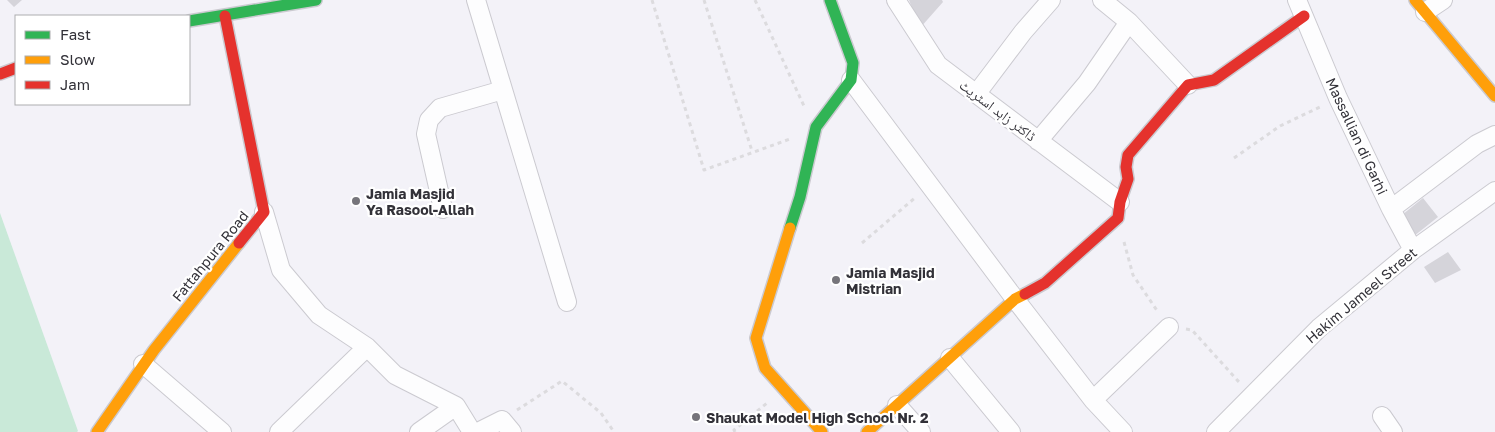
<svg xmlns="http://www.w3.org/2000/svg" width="1495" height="432" font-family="'Golos Text','Noto Naskh Arabic',sans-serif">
  <rect width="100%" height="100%" fill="#f3f2f8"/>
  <!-- green -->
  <path fill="#c9e9d8" d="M0 213 78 431 77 432H0Z"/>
  <!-- building -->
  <path fill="#d5d4da" d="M7 0H22L14 7Z
    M909 0H942L943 2 920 28Z
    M1423 198 1438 217 1414 236 1402 215Z
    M1448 252 1461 270 1435 283 1424 267Z"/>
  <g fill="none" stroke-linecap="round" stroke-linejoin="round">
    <defs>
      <path id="street" d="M476 0 567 302
        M896 0 938 65 1120 202
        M1102 0 1129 22 1188 85
        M1297 0 1338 98 1391 209 1477 144 1495 135
        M1425 12 1443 0
        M851 80 1015 299 1093 400 1123 432
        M977 93 1023 32 1051 0
        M1038 141 1087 83 1129 22
        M443 209 426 134 429 120 440 108 503 90
        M1391 209 1413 250
        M264 212 281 270 319 315 367 347 395 375 456 406 472 432
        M950 358 1011 432
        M143 364 222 432
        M1093 400 1169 327
        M897 405 921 432
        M1382 416 1393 432
        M279 432 367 347
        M419 432 456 406
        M478 432 502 420 512 432
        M1216 432 1319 328 1413 250 1495 191"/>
      <path id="fast" d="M189 21 316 0
        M790 228 800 197 816 127 851 80 853 63 830 0"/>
      <path id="slow" d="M1415 0 1495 96
        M790 228 756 338 765 368 822 432
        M97 432 154 350 239 243
        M867 432 1015 299 1025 294"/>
      <path id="jam" d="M225 16 264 212 239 243
        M0 74 16 68
        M1025 294 1045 283 1118 218 1120 202 1128 179 1126 167 1128 155 1188 85 1214 80 1304 16"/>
    </defs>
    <!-- street casing -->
    <use href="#street" stroke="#cbcad0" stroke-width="20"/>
    <!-- fast casing -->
    <use href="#fast" stroke="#cbcad0" stroke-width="14"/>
    <!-- slow casing -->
    <use href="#slow" stroke="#cbcad0" stroke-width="14"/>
    <!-- jam casing -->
    <use href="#jam" stroke="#cbcad0" stroke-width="14"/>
    <!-- path -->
    <path stroke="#dcdbde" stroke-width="3" stroke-dasharray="4 4" stroke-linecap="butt" d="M652 0 704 170 790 139
      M704 0 752 151
      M755 0 804 106
      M1234 158 1280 126 1322 106
      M1124 242 1133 275 1158 312
      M862 243 916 197
      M1186 329 1192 330 1239 382
      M517 410 562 381 601 413 614 432
      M735 432 734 430 767 403"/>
    <!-- street -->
    <use href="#street" stroke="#fdfdfe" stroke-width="18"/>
    <!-- fast -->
    <use href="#fast" stroke="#30b455" stroke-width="11"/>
    <!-- slow -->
    <use href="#slow" stroke="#ff9f0a" stroke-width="11"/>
    <!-- jam -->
    <use href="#jam" stroke="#e5322d" stroke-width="11"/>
  </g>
  <!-- markers -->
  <g fill="#76757b" stroke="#fff" stroke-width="2">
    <circle cx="356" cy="201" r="5"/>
    <circle cx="836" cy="280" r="5"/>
    <circle cx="696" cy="417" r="5"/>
  </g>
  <g text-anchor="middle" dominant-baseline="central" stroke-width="4.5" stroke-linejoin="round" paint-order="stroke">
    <!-- street labels -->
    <g font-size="14" fill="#323138" stroke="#fff">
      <text transform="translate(998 110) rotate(37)">ڈاکٹر زاہد اسٹریٹ</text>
      <text transform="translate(1357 136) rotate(65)">Massallian di Garhi</text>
      <text transform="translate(210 256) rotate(-51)">Fattahpura Road</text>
      <text transform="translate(1361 295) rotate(-40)">Hakim Jameel Street</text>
    </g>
    <!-- poi labels -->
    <g font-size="14" font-weight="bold" fill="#323138" stroke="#fff" text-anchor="start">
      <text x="366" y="193">Jamia Masjid<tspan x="366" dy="16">Ya Rasool-Allah</tspan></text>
      <text x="846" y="272">Jamia Masjid<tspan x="846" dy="16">Mistrian</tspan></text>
      <text x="706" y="417">Shaukat Model High School Nr. 2</text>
    </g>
  </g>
  <!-- legend -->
  <rect x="15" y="15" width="175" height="90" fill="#ffffff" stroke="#adadaf"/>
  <rect x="25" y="31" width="25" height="8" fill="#30b455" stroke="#adadaf"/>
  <text x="60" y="40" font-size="15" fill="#323138">Fast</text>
  <rect x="25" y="56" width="25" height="8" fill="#ff9f0a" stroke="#adadaf"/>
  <text x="60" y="65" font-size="15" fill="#323138">Slow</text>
  <rect x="25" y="81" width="25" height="8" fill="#e5322d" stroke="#adadaf"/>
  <text x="60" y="90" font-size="15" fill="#323138">Jam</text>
</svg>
